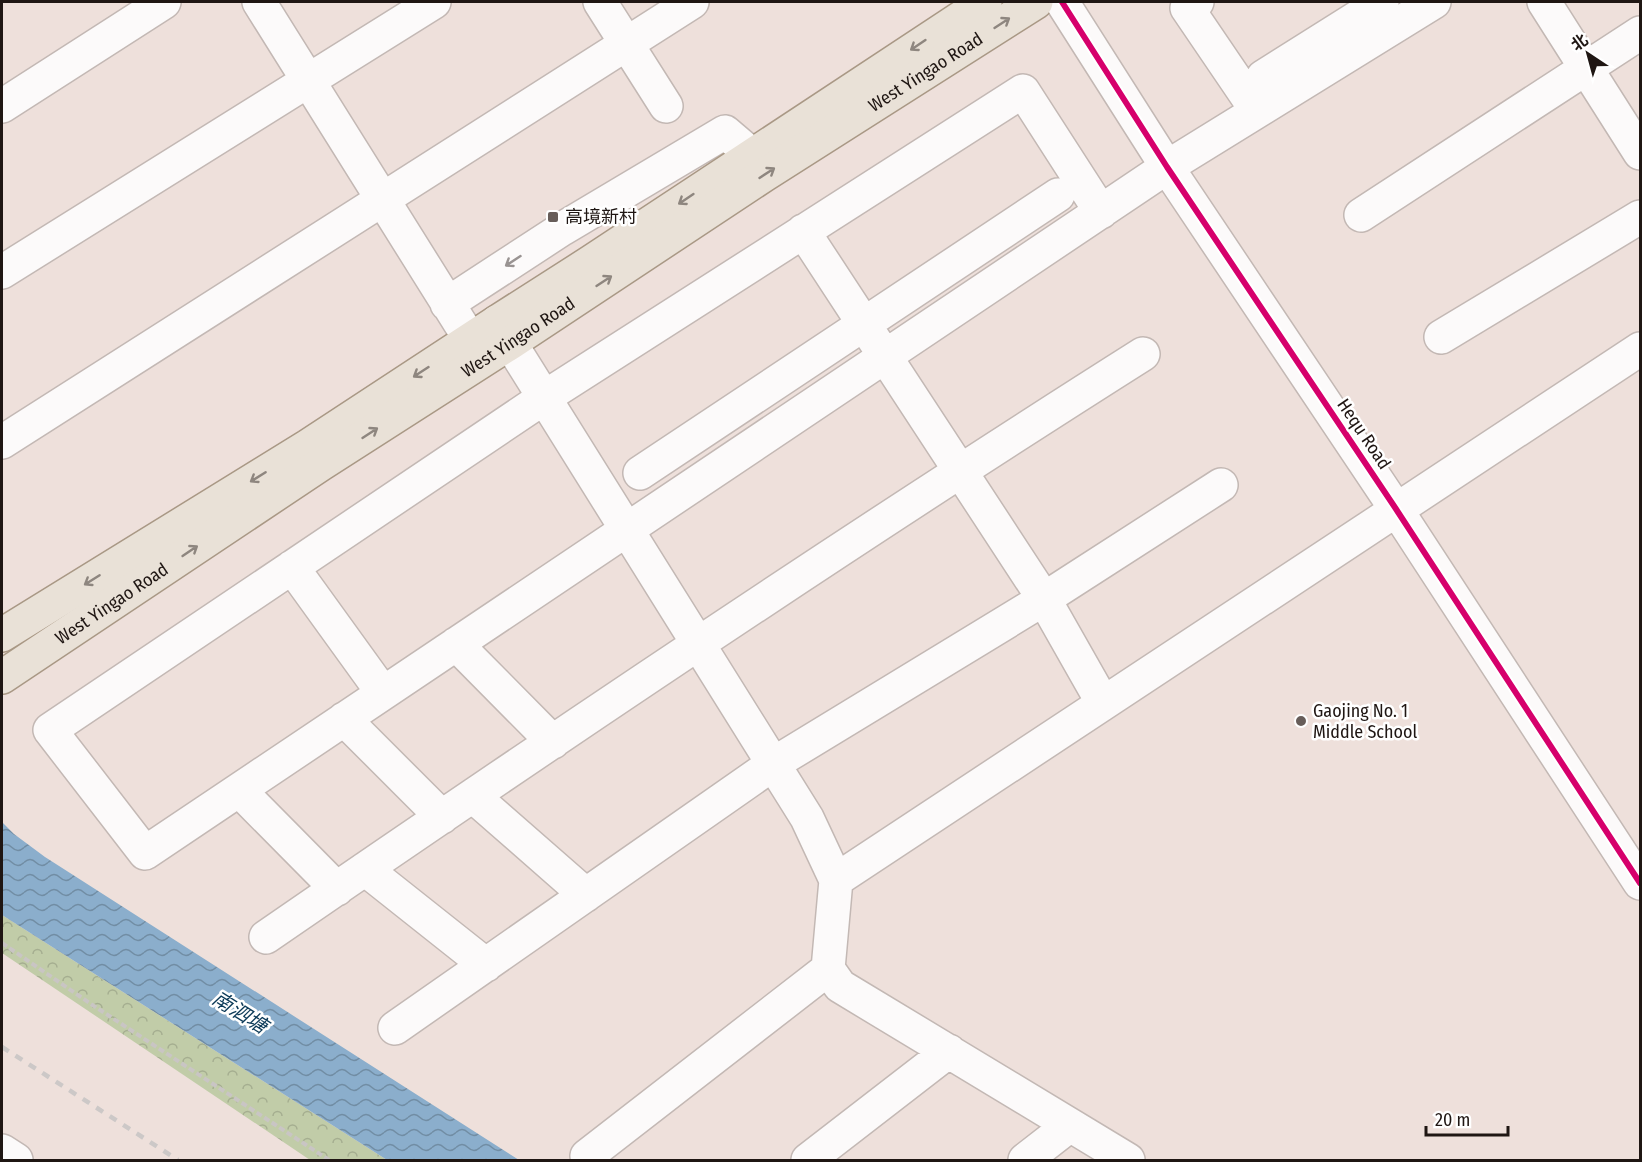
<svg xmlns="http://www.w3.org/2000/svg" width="1642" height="1162" font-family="'Fira Sans Condensed','Noto Sans SC',sans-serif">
  <defs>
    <pattern id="forest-crowns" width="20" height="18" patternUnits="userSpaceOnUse" patternTransform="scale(1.5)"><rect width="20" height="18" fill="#c1cca8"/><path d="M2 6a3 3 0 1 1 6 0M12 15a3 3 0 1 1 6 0" fill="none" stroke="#a5ae90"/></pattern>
    <pattern id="water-waves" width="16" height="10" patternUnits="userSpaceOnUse" patternTransform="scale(1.5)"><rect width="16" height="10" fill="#8baecc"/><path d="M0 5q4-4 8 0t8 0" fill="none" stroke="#718da4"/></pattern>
  </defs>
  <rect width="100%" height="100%" fill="#eee0db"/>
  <!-- forest -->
  <path fill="url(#forest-crowns)" d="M2 915 387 1160H310L2 953Z"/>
  <!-- water -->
  <path fill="url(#water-waves)" d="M2 822 14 834 45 857 519 1160H387L2 915Z"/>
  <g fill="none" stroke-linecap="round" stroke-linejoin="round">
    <defs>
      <path id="minor" d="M259 2 470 339
        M600 2 666 106
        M1062 2 1167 167 1396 509 1640 883
        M1197 2 1187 8 1257 111
        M1544 2 1640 153
        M1263 77 1382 2
        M2 106 164 2
        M1101 212 1023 91 545 397 50 730 145 853 1167 167 1434 2
        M1361 215 1640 33
        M803 231 1044 599 1103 703
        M2 272 434 2
        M447 304 562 229 725 132 752 155
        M497 322 807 818 836 880 828 969 840 986 1128 1160
        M1441 337 1640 217
        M2 442 692 2
        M640 473 1058 195
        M292 567 383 693
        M456 644 553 742
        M344 719 442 817
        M239 790 337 889
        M473 796 586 895
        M365 869 486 965
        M836 880 1640 349
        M266 937C555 738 846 542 1143 354
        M395 1028 773 764 1044 599 1221 485
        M2 1151 16 1160
        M587 1156 828 969
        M808 1160 949 1051
        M1025 1160 1070 1125"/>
      <g id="major">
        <path d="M2 635 308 446 497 322 591 262 985 2"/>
        <path id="s1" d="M2 677 321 464 510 343 764 175 1036 2"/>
      </g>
    </defs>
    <!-- minor casing -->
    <use href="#minor" stroke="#c3b8b4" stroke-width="36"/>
    <!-- major casing -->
    <use href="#major" stroke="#a99885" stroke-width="36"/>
    <!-- path -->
    <path stroke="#c9c5c4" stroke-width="4" stroke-dasharray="6 3" stroke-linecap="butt" d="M2 943 91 1004 329 1160"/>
    <!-- minor -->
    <use href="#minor" stroke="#fcfafa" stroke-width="33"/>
    <!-- major -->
    <use href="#major" stroke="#e9e1d7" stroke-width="33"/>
    <!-- rail -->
    <path stroke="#ccc8c7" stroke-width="4.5" stroke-dasharray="8 8" stroke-linecap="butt" d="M2 1047 178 1160"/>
    <defs>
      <path id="cycleway" d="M1062 2 1167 167 1396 509 1640 883"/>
    </defs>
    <!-- cycleway casing -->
    <use href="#cycleway" stroke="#fff" stroke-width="10"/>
    <!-- cycleway -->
    <use href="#cycleway" stroke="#d6006c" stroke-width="6"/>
  </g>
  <!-- one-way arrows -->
  <defs><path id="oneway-shaft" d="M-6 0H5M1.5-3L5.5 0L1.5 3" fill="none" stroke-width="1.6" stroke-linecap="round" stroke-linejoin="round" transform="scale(1.5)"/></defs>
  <g stroke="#8e867f">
    <use href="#oneway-shaft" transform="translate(1002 23) rotate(-33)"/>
    <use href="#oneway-shaft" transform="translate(918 45) rotate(146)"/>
    <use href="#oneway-shaft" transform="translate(767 173) rotate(-33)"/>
    <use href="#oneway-shaft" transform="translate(686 199) rotate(146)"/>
    <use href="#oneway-shaft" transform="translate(604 281) rotate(-33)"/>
    <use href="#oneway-shaft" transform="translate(421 372) rotate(147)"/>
    <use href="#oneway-shaft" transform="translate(370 433) rotate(-33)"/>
    <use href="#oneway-shaft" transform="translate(258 477) rotate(148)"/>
    <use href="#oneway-shaft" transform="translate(190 551) rotate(-34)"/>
    <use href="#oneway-shaft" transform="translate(92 580) rotate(148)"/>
  </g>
  <use stroke="#999392" href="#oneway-shaft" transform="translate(513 261) rotate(147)"/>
  <!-- markers -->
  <g fill="#675d59" stroke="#fff" stroke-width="2">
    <rect x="547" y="211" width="12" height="12" rx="3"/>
    <circle cx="1301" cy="721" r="6"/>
  </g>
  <g text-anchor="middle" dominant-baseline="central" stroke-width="5" stroke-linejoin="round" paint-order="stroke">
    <!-- street labels -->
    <g font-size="18" fill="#1f1613" stroke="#fff">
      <text stroke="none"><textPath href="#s1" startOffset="1104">West Yingao Road</textPath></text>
      <text stroke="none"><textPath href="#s1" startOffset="618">West Yingao Road</textPath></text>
      <text transform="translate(1364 434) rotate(56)">Hequ Road</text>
      <text stroke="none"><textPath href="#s1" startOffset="132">West Yingao Road</textPath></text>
    </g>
    <!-- poi labels -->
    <g font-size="18" fill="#1f1613" stroke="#fff" text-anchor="start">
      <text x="565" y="217">高境新村</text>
      <text x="1313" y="711">Gaojing No. 1<tspan x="1313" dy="21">Middle School</tspan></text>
    </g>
    <!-- water labels -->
    <g font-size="20" font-style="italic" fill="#0b3957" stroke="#fff">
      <text transform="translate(240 1012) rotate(32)">南泗塘</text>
    </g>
  </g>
  <!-- border -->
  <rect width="1642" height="1162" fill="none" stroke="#1f1613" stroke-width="6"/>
  <!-- north arrow -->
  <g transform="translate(1588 54) rotate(324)" stroke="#ffffff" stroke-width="4.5" paint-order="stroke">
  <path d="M0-4.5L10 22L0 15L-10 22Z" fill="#1f1613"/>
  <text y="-9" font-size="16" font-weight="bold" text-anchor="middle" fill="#1f1613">北</text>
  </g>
  <!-- scale -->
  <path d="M1426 1126v9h82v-9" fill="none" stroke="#1f1613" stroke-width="3"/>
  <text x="1435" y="1126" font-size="18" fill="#1f1613" stroke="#ffffff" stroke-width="4.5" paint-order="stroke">20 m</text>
</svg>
